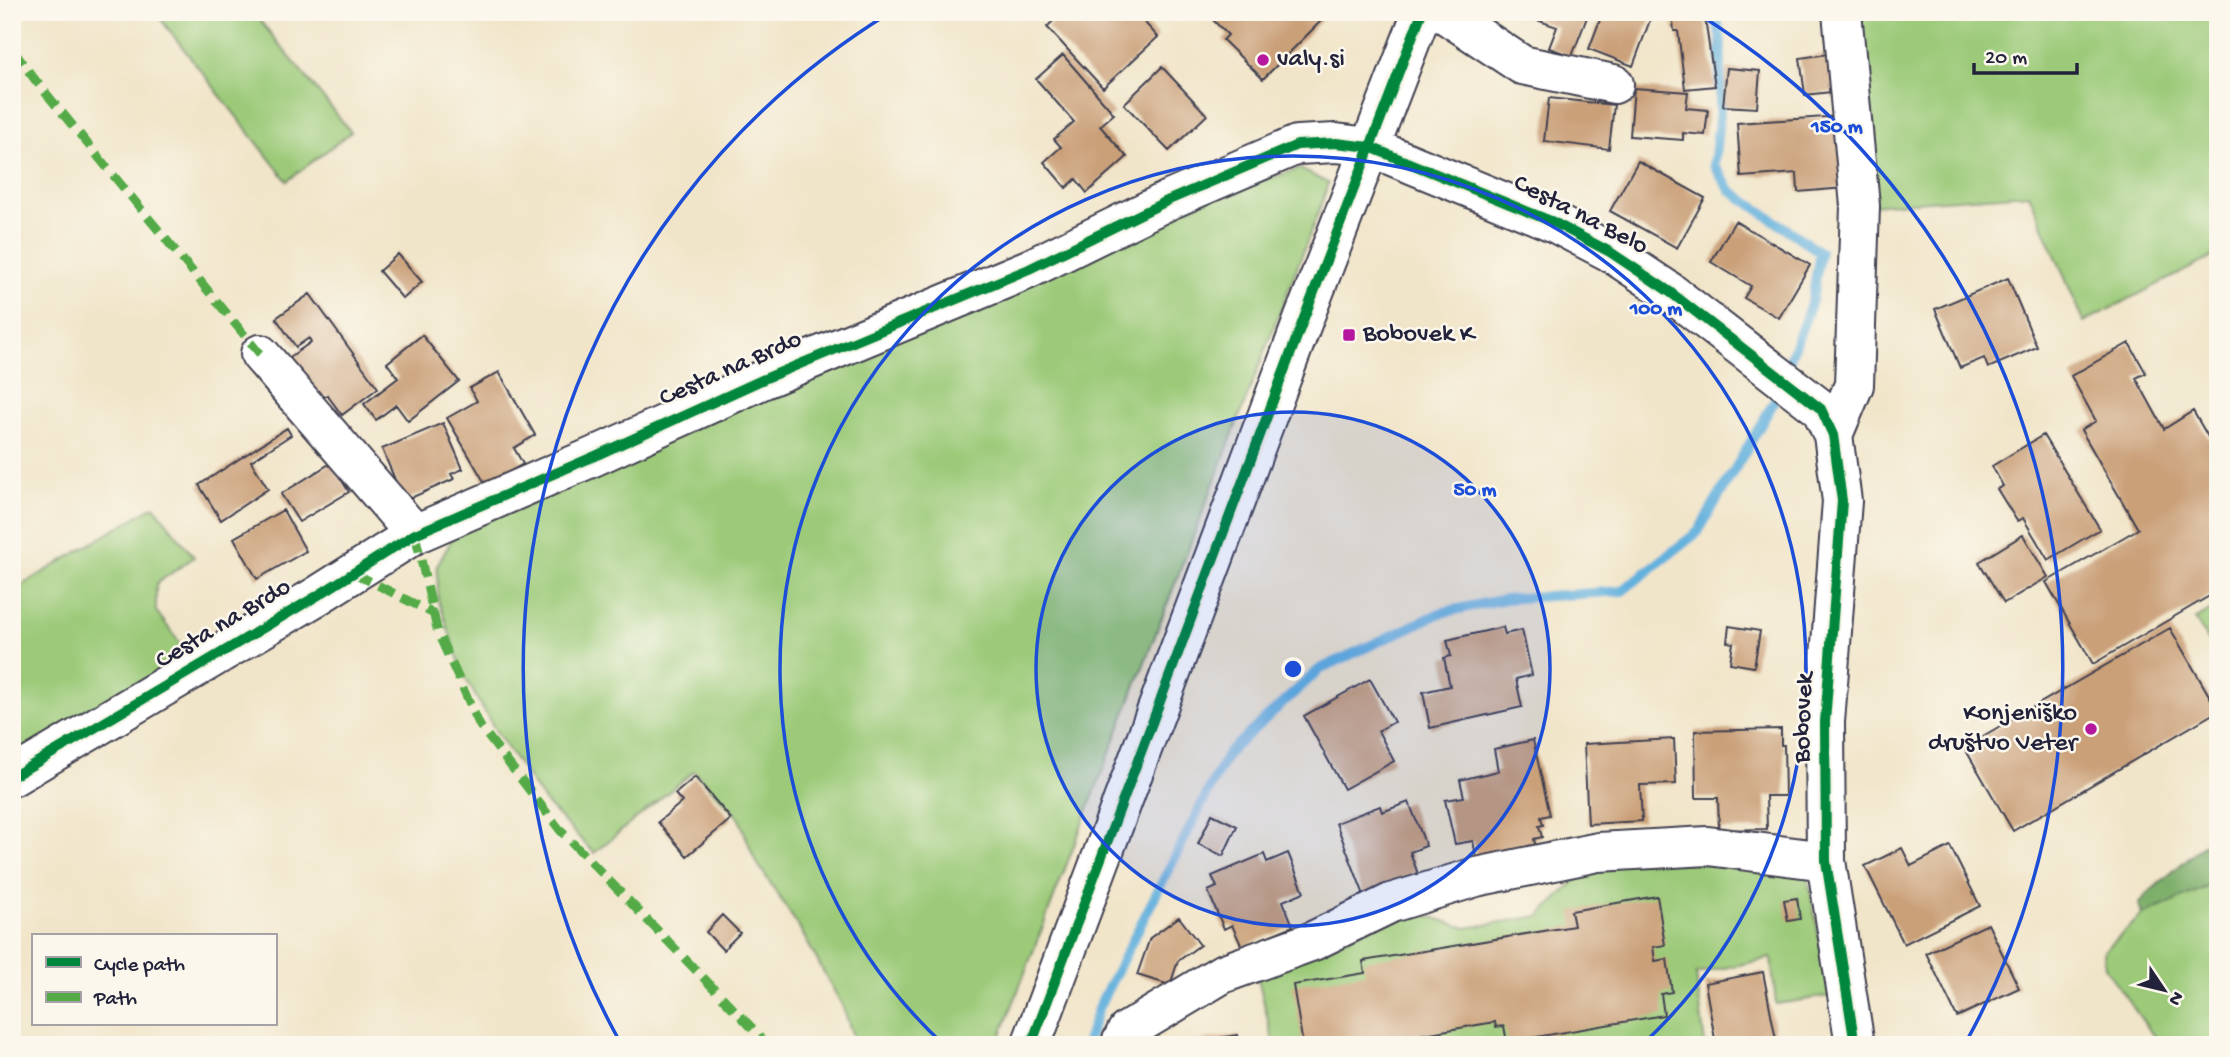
<svg xmlns="http://www.w3.org/2000/svg" width="2230" height="1057" font-family="'Gochi Hand',sans-serif">
  <rect width="100%" height="100%" fill="#fbf7ec"/>
  <filter id="ink" filterUnits="userSpaceOnUse"><feTurbulence type="fractalNoise" baseFrequency=".0143" numOctaves="2"/><feDisplacementMap in="SourceGraphic" scale="14" xChannelSelector="R" yChannelSelector="G"/><feConvolveMatrix kernelMatrix="1 2 1 2 8 2 1 2 1" color-interpolation-filters="sRGB"/></filter>
  <filter id="wash" filterUnits="userSpaceOnUse"><feTurbulence type="fractalNoise" baseFrequency=".00686" numOctaves="4" result="noise"/><feDisplacementMap in="SourceGraphic" scale="28" xChannelSelector="R" yChannelSelector="G"/><feGaussianBlur stdDeviation="1.57" result="paint"/><feColorMatrix in="noise" values="0 0 0 0 0 0 0 0 0 0 0 0 0 0 0 0 0 1.4 0 .05"/><feComposite in="paint" operator="in"/></filter>
  <g filter="url(#wash)">
    <rect width="100%" height="100%" fill="#f1e5c9"/>
    <!-- green -->
    <path fill="#9cca79" stroke="#5f765a" stroke-width="2" d="M155 12H253L351 132 287 181Z
      M1856 12H2218V254L2084 322 2029 194 1871 205Z
      M1300 169 1328 183 1323 200 997 1045H856L843 1007 800 929 754 858 739 818 694 771 594 853 544 801 497 733 464 676 438 599 437 566 455 534 1231 189Z
      M154 506 194 557 156 584V611L188 654 12 757V591Z
      M2218 606V655L2195 620Z
      M1595 860 1710 863 1807 874 1830 996 1776 1004 1771 958 1696 974 1705 1045H1274L1257 974 1411 910 1466 928 1540 916Z
      M2218 882V1045H2160L2105 968 2104 951 2142 915Z"/>
    <!-- forest -->
    <path fill="#7dae69" stroke="#506852" stroke-width="2" d="M2218 832V882L2142 915 2139 905 2146 895Z"/>
    <g fill="none" stroke-linecap="round" stroke-linejoin="round">
      <!-- stream -->
      <path stroke="#64b1dd" stroke-width="10" d="M1086 1045 1099 1006 1228 753 1320 669 1440 613 1505 599 1622 591 1698 532 1774 402 1812 301 1820 252 1730 190 1714 165 1720 110 1721 42 1716 12"/>
    </g>
    <g id="blocks">
      <!-- building -->
      <path fill="#caa079" d="M1062 12H1135L1158 37 1103 88 1047 27Z
        M1205 12H1330L1263 79 1223 40 1228 35Z
        M1575 12 1578 15 1579 12H1589L1572 56 1549 48 1557 27 1517 13Z
        M1603 12H1653L1633 66 1589 49Z
        M1672 12H1704L1715 86 1685 89 1678 31H1674Z
        M1835 53 1840 91 1805 95 1800 58Z
        M1063 55 1114 114 1100 126 1127 157 1087 193 1076 179 1066 188 1044 162 1061 147 1054 139 1074 122 1036 79Z
        M1162 67 1207 115 1169 151 1124 104Z
        M1727 68 1760 71 1757 108 1723 106Z
        M1634 88 1688 92 1686 108 1708 110 1705 135 1683 133V140L1630 136Z
        M1549 98 1614 105 1609 149 1544 141Z
        M1841 116 1845 188 1798 192 1797 173 1741 177 1737 123Z
        M1638 161 1705 198 1677 248 1610 211Z
        M1735 221 1810 265 1779 318 1744 298 1751 286 1711 262Z
        M398 254 422 282 403 299 379 271Z
        M2008 278 2037 347 1988 368 1984 358 1960 368 1935 309Z
        M310 294 378 388 342 415 327 395 312 406 279 365 311 342 309 338 296 347 276 318Z
        M422 335 459 381 408 421 396 405 376 420 364 404 398 378 387 363Z
        M2129 343 2146 373 2136 378 2164 429 2193 411 2218 454V591L2093 664 2046 582 2138 529 2081 430 2096 421 2071 376Z
        M499 372 535 435 514 448 523 464 486 485 447 418 477 401 470 388Z
        M443 423 463 469 451 474 454 479 404 501 382 449Z
        M287 428 291 435 251 461 268 489 221 520 199 485Z
        M2043 435 2100 529 2048 560 2023 518 2017 521 1997 489 2003 486 1992 466Z
        M331 463 349 492 299 522 281 494Z
        M283 510 306 551 257 579 234 538Z
        M2023 535 2048 577 2004 603 1979 562Z
        M1729 626 1760 631 1754 667 1730 663 1733 643 1727 642Z
        M1503 627 1505 634 1522 630 1532 675 1516 679 1522 707 1430 728 1423 692 1450 686 1444 658 1451 656 1447 640Z
        M2170 628 2218 711 2013 831 1964 747Z
        M1370 679 1394 722 1378 731 1394 761 1344 789 1304 716Z
        M1781 729V745H1784L1785 796H1766L1767 829 1719 830 1718 798H1696L1695 731Z
        M1674 739 1676 784 1640 785 1642 821 1588 824 1584 744Z
        M1533 740 1550 815 1541 817 1543 825 1539 826 1542 837 1534 839 1536 848 1477 861 1473 841 1455 844 1445 800 1464 797 1460 780 1498 771 1494 749Z
        M695 777 731 819 687 856 658 822 682 802 675 794Z
        M1409 802 1426 846 1410 852 1418 874 1364 895 1336 823 1380 806 1382 812Z
        M1212 814 1237 826 1223 856 1198 844Z
        M1950 846 1980 906 1904 944 1865 866 1902 848 1911 866Z
        M1288 853 1304 892 1283 901 1293 926 1242 947 1232 925 1224 929 1208 891 1217 887 1212 876 1264 854 1267 862Z
        M1657 896 1665 945 1653 947 1655 961 1667 959 1672 992 1661 994 1664 1015 1507 1042 1504 1026 1496 1027 1495 1022 1360 1045H1303L1293 985 1365 973 1363 961 1574 926 1571 911Z
        M1797 898 1800 919 1788 921 1784 900Z
        M722 915 740 933 723 950 706 932Z
        M1179 917 1200 945 1178 961 1170 985 1137 975 1150 938Z
        M1988 924 2019 988 1957 1017 1926 953Z
        M1763 972 1777 1045H1716L1705 983Z
        M1238 1035 1240 1045H1186V1043Z"/>
    </g>
  </g>
  <g filter="url(#ink)">
    <use href="#blocks" fill-opacity="0" stroke="#413f50" stroke-width="2"/>
    <g fill="none" stroke-linecap="round" stroke-linejoin="round">
      <defs>
        <path id="minor" d="M1442 12 1522 65 1614 84
          M260 354 415 534
          M1833 435 1854 385 1860 206 1842 12
          M12 777 317 596 415 534 595 456 764 379 1029 269 1169 200 1297 145 1336 143 1370 147 1553 222 1610 252 1670 292 1821 409 1833 435 1842 501 1825 722 1826 861 1855 1045
          M1031 1045 1304 318 1422 12
          M1120 1045 1127 1031 1222 974 1313 941 1391 903 1476 877 1598 852 1708 846 1826 861"/>
      </defs>
      <!-- minor casing -->
      <use href="#minor" stroke="#413f50" stroke-width="42"/>
      <!-- minor -->
      <use href="#minor" stroke="#fff" stroke-width="38"/>
      <!-- quiet -->
      <path stroke="#53aa46" stroke-width="9" stroke-dasharray="18 9" stroke-linecap="butt" d="M12 49 36 81 260 354
        M415 534 438 633 480 726 560 830 755 1031 765 1045
        M354 573 434 614"/>
      <defs>
        <path id="cycleway" d="M12 777 317 596 415 534 595 456 764 379 1029 269 1169 200 1297 145 1336 143 1370 147 1553 222 1610 252 1670 292 1821 409 1833 435 1842 501 1825 722 1826 861 1855 1045
          M1031 1045 1304 318 1422 12"/>
      </defs>
      <!-- cycleway casing -->
      <use href="#cycleway" stroke="#fbf7ec" stroke-width="15"/>
      <!-- cycleway -->
      <use href="#cycleway" stroke="#00873e" stroke-width="10"/>
    </g>
  </g>
  <!-- distance rings -->
  <circle cx="1293" cy="669" r="257" fill="#1d4ed8" fill-opacity=".12"/>
  <g fill="none" stroke="#1d4ed8" stroke-width="3.5">
    <circle cx="1293" cy="669" r="257"/>
    <path d="M943 1044A513 513 0 1 1 1643 1044"/>
    <path d="M620 1042A770 770 0 0 1 891 12M1695 12A770 770 0 0 1 1966 1042"/>
  </g>
  <!-- markers -->
  <g fill="#b5179e" stroke="#fbf7ec" stroke-width="2.5">
    <circle cx="1263" cy="60" r="7"/>
    <rect x="1342" y="328" width="14" height="14" rx="3.5"/>
    <circle cx="2091" cy="729" r="7"/>
  </g>
  <g text-anchor="middle" dominant-baseline="central" stroke-width="5" stroke-linejoin="round" paint-order="stroke">
    <!-- poi labels -->
    <g font-size="26" fill="#22223b" stroke="#fbf7ec" text-anchor="start">
      <text x="1277" y="60">valy.si</text>
      <text x="1363" y="335">Bobovek K</text>
      <text x="2077" y="714" text-anchor="end">Konjeniško<tspan x="2077" dy="30">društvo Veter</tspan></text>
    </g>
    <!-- street labels -->
    <g font-size="26" fill="#22223b" stroke="#fbf7ec">
      <text transform="translate(1580 216) rotate(27)">Cesta na Belo</text>
      <text transform="translate(731 370) rotate(-24)">Cesta na Brdo</text>
      <text transform="translate(224 625) rotate(-31)">Cesta na Brdo</text>
      <text transform="translate(1805 718) rotate(-88)">Bobovek</text>
    </g>
  </g>
  <circle cx="1293" cy="669" r="10" fill="#1d4ed8" stroke="#fbf7ec" stroke-width="3.5"/>
  <g font-size="21" text-anchor="middle" font-weight="bold" fill="#1d4ed8" stroke="#fbf7ec" stroke-width="5" stroke-linejoin="round" paint-order="stroke">
    <text x="1837" y="132">150 m</text>
    <text x="1656" y="314">100 m</text>
    <text x="1475" y="495">50 m</text>
  </g>
  <!-- margin -->
  <rect width="2230" height="1057" fill="none" stroke="#fbf7ec" stroke-width="42"/>
  <!-- legend -->
  <rect x="32" y="934" width="245" height="91" fill="#fbf7ec" stroke="#a4a2a5" stroke-width="2"/>
  <rect x="46" y="957" width="35" height="10" fill="#00873e" stroke="#a4a2a5" stroke-width="2"/>
  <text x="94" y="970" font-size="21" fill="#22223b">Cycle path</text>
  <rect x="46" y="992" width="35" height="10" fill="#53aa46" stroke="#a4a2a5" stroke-width="2"/>
  <text x="94" y="1004" font-size="21" fill="#22223b">Path</text>
  <!-- north arrow -->
  <g transform="translate(2164 990) rotate(125)" stroke="#fbf7ec" stroke-width="5" paint-order="stroke">
  <path d="M0-5L12 26L0 18L-12 26Z" fill="#22223b"/>
  <text y="-10" font-size="19" font-weight="bold" text-anchor="middle" fill="#22223b">N</text>
  </g>
  <!-- scale -->
  <path d="M1974 63v10h103v-10" fill="none" stroke="#22223b" stroke-width="3.5"/>
  <text x="1985" y="63" font-size="21" fill="#22223b" stroke="#fbf7ec" stroke-width="5" paint-order="stroke">20 m</text>
</svg>
